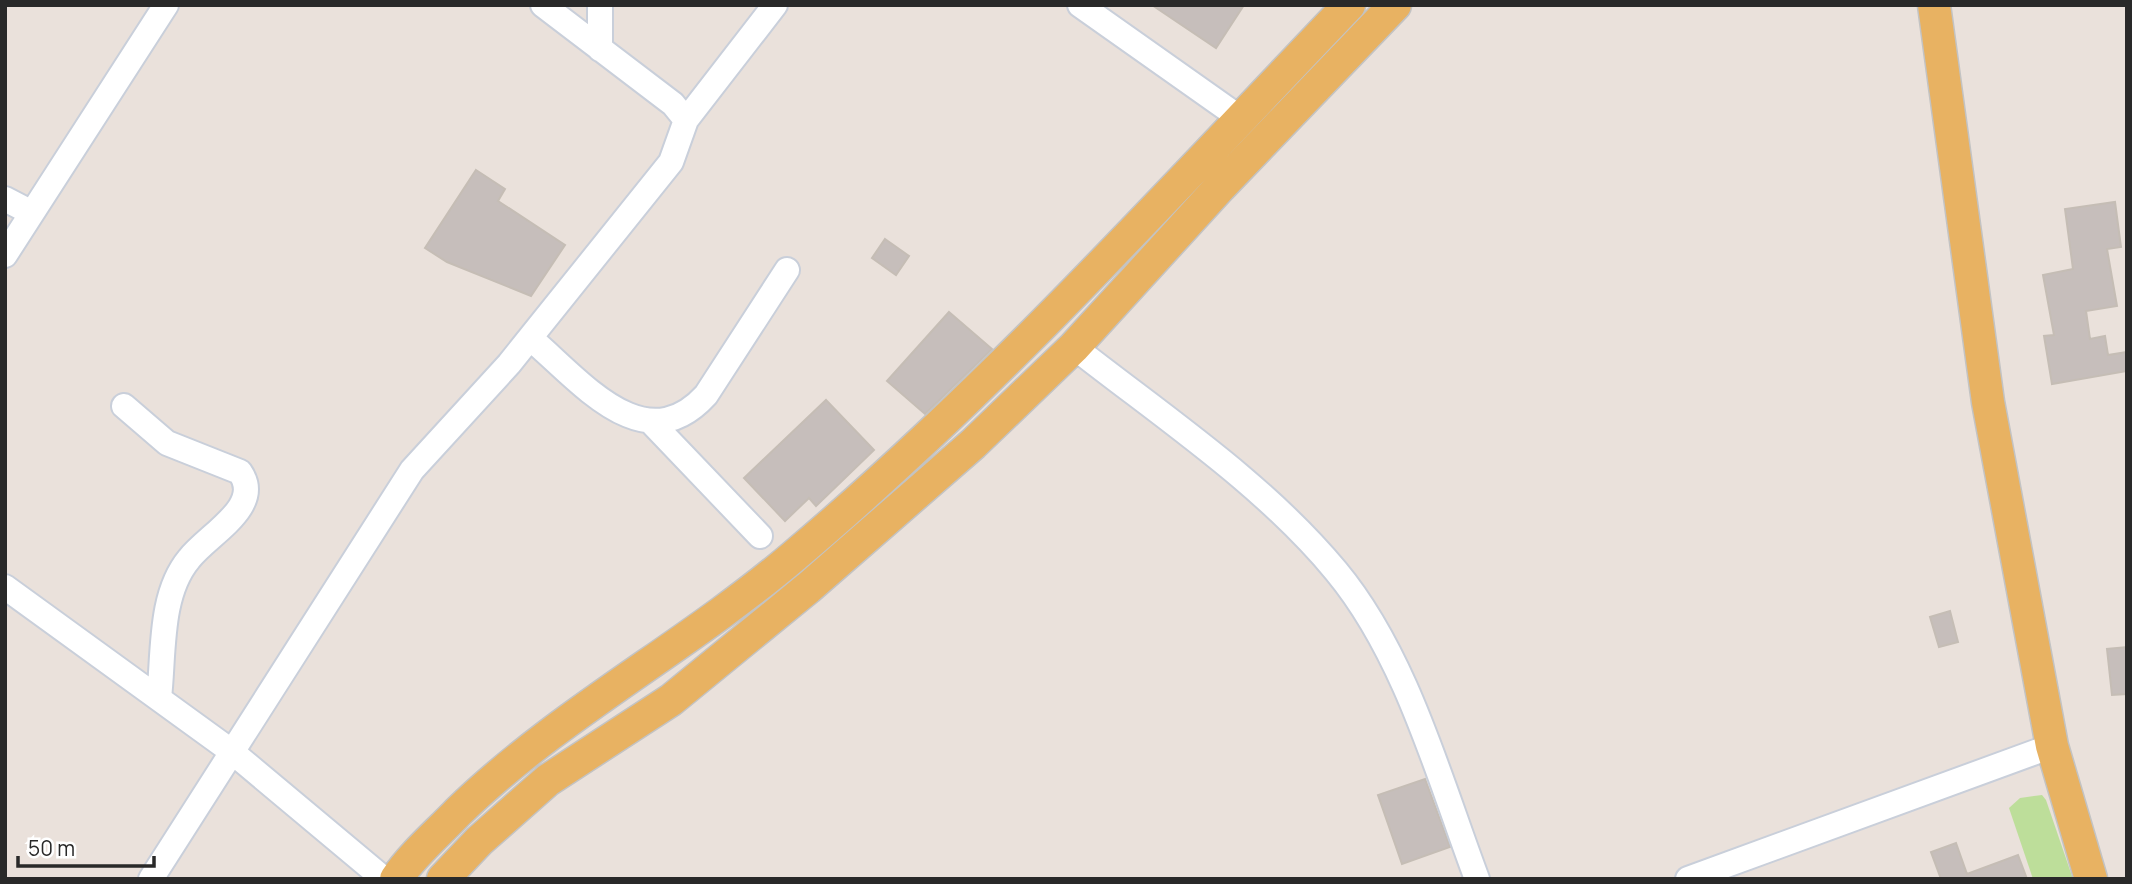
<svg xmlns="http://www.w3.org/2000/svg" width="2132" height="884" font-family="Manrope,sans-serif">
  <rect width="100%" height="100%" fill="#eae1db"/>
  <!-- green -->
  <path fill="#bdde9a" d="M2042 795 2046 800 2073 879H2033L2009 808 2020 798Z"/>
  <!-- building -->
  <path fill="#c6bebb" stroke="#c5bdb5" stroke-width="2" d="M1152 5H1244L1216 48Z
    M476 170 505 189 498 201 565 245 531 296 447 262 425 248Z
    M2115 202 2121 247 2107 249 2117 306 2086 311 2090 339 2105 336 2108 355 2127 352V371L2052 384 2044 336 2054 335 2043 275 2073 269 2065 209Z
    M885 239 909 256 896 275 872 258Z
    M949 312 992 349 925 414 887 381Z
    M826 400 874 450 816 506 809 498 785 521 744 478Z
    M1950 611 1958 642 1939 647 1930 617Z
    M2127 647V694L2112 695 2107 649Z
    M1425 779 1450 847 1402 864 1378 795Z
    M1956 843 1967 874 2018 855 2027 879H1941L1931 852Z"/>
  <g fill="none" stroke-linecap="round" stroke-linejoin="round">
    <defs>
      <path id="minor" d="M600 5V49
        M1080 5 1240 118
        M686 120 775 5
        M5 199 32 213
        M5 255 166 5
        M530 338C580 380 644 463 706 395L787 270
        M1074 347C1163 417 1263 483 1336 571 1406 655 1439 778 1477 879
        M124 406 167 443 240 472C264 507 208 534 189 559 159 595 164 654 159 698
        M652 423 760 536
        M5 587 231 751 384 879
        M151 879 412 470 509 364 671 162 686 120 673 104 543 5
        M1688 879 2052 746"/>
      <path id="major" d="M1934 5 1988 402 2052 746 2091 879
        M396 879C413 854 437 834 458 812 560 713 687 647 794 556 993 388 1169 193 1349 5
        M443 879 479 841 548 780 671 700 808 588 973 444 1074 347 1220 187 1395 5"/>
    </defs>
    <!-- minor casing -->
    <use href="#minor" stroke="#c9cfda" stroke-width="28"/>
    <!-- major casing -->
    <use href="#major" stroke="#c3c3c3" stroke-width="35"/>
    <!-- minor -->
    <use href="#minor" stroke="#fff" stroke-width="24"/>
    <!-- major -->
    <use href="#major" stroke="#e8b262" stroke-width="32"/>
  </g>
  <!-- border -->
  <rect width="2132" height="884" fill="none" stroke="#292929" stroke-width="14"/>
  <!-- scale -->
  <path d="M18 856v10h136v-10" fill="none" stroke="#292929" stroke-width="3.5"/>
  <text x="28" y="856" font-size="21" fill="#292929" stroke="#ffffff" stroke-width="5" paint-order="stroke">50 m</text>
</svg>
